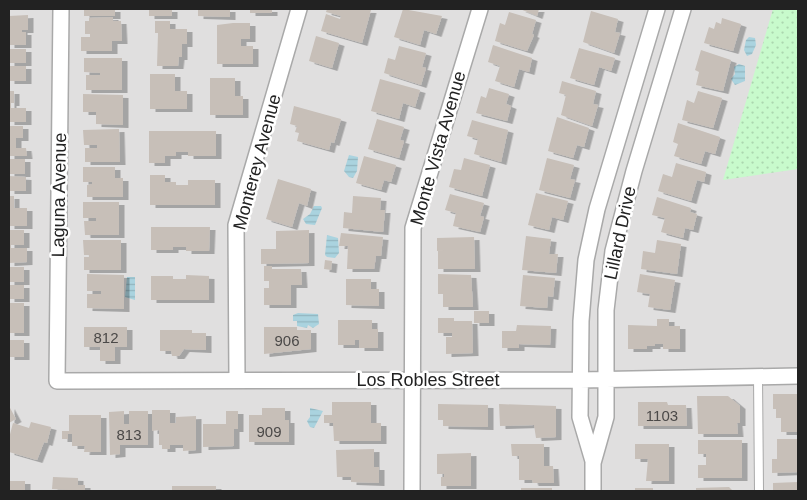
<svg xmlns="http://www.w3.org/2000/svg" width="807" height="500" font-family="Arial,sans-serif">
  <defs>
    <pattern id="park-dots" width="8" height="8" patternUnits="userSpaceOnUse" patternTransform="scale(1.25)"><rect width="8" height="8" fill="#c8facc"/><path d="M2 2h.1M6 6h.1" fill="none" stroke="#acd6af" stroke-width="1.8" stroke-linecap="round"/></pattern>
    <pattern id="water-rules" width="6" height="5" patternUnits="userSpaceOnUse" patternTransform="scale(1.25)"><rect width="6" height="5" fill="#aad3df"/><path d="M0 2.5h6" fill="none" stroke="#92b5bf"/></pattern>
    <filter id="shadow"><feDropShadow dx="5.5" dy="3" stdDeviation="0" flood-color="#0004"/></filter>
  </defs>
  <rect width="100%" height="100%" fill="#f2efe9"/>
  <!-- residential -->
  <path fill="#e0dfdf" d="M9 9H798V491H9Z"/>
  <!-- park -->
  <path fill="url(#park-dots)" d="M773 9H798V169L723 180Z"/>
  <!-- water -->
  <path fill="url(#water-rules)" d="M749 37 755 38 756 45 752 54 747 56 744 50 746 40Z
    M739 64 745 66V81L735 85 731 79 735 74 734 67Z
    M349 155 358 157 357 171 353 178 349 177 344 171Z
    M314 206H321L322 208 315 225 306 224 303 219 310 214Z
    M327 235 338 238 339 253 335 258 327 257 325 255Z
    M127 277H135V300L125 297Z
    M298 313 318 314 319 324 313 328 308 325 307 328 297 326V321H293V315Z
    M310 408 323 411 314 428 310 427 307 421 310 417Z"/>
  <!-- building -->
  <path fill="#c7bfb8" filter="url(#shadow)" d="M84 9H115V16H84Z
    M149 9H172V16H149Z
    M198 9H230V17L198 16Z
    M250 9H272V13H250Z
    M327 9 371 10 362 43 321 31 326 14 340 19 341 16 326 12Z
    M403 9 442 16 436 34 424 30 420 45 394 37Z
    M520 9H539L537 16Z
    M591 11 618 19 615 32 620 33 614 53 583 42Z
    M509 12 536 20 532 34 534 35 527 51 495 41 500 23 505 25Z
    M28 15V30H22V32H26V45H9V16Z
    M113 17V21H121L122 41H112V51H81V37H90V34H85V21H89V18Z
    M722 18 741 24 733 51 704 43 709 27 714 29 716 22 721 24Z
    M155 21H170V29H187V44H182V57H179L178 66H157L158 33H155Z
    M233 23H250V39H241V46H253V64H217V25Z
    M316 36 339 43 332 68 309 61Z
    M493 45 532 58 529 72 519 69 514 87 495 81 500 66 488 62Z
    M399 46 426 53 422 67 426 68 421 85 384 73 388 58 395 60Z
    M579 48 615 58 611 71 599 67 594 85 570 78Z
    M9 49H26V63H9Z
    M701 50 731 60 723 91 696 85 699 72 695 70Z
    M84 58H122V90H86V75H100V73L84 72Z
    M9 66H26V81H9Z
    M150 74H175V91H187V109H150Z
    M210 78H235V96H243V115H210Z
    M380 79 420 90 415 107 403 103 399 119 371 111Z
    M562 81 596 91 593 104 598 105 592 126 561 115 566 95 559 93Z
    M489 88 509 94 506 104 511 106 507 121 476 113 481 96 486 98Z
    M9 91H14V103H11V108H26V122H9Z
    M698 91 722 98 713 128 682 120 687 100 694 103Z
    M83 94 123 95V125L96 124V112H83Z
    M294 106 341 119 334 143 331 142 329 150 297 141 299 133 295 132 297 126 290 124Z
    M557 117 589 128 584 147 577 145 573 158 548 151Z
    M377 119 404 127 400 140 404 141 399 158 368 149Z
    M472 120 508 130 501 162 474 154 478 139 467 136Z
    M678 123 720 137 715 154 705 151 701 164 674 156 678 144 673 142Z
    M9 126H23V138H16V148H26L27 156H9Z
    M119 129 120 162H85V148H97V145H84L83 130Z
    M149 131H216V156H188V152H176V156H165V163H149Z
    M364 156 396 165 391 182 384 180 381 190 356 183Z
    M464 158 490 165 482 196 449 187 454 169 461 170Z
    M547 158 574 165 570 179 575 180 570 198 539 190Z
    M9 159H25V174H9Z
    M676 163 706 172 704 182 697 180 691 201 658 191 663 174 672 177Z
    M83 167H115V178H123V197H87V185L92 184V182H83Z
    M150 175H165V182H176V185H188V180H215V205H150Z
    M9 176 26 177V191H9Z
    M278 179 311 189 307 206 299 203 292 227 266 219Z
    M536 193 568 201 563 220 552 217 549 230 528 225Z
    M450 194 484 203 480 216 484 217 480 232 453 226 456 213 445 210Z
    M9 196H14V208H27V226H9Z
    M353 196 381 198 380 210H385L383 232 343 228 344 212 352 213Z
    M657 197 691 208 690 212 697 214 693 230 685 228 683 238 661 232 665 218 652 215Z
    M83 202H119V235H85L84 221H96V218H83Z
    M151 227H210L209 251H186V247H173V250H151Z
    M9 230H24V245H11V248H27V262L9 263Z
    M309 230V263L261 264V249H276V231Z
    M341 233 383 237 381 256H376L374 269H347L348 246H339Z
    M526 236 551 239 549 254H558L556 273 522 270Z
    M474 237 475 269H438V251L451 250 437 251V238Z
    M83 240H121V270H84V257H89V255H84Z
    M657 240 681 244 677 274 641 269 643 251 655 253Z
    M325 260 332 261 331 270 324 269Z
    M264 266H272V269H301L302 285H291V305H264V288H269V281H264Z
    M9 267H24V282H9Z
    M87 274 124 275V309L87 308V294H101V291H87Z
    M438 274 471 275 473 307H443V294H438Z
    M640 274 675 280 670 310 648 307 650 294 637 292Z
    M186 275 209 276V300H151V276H173V279H186Z
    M523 275 555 278 553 297 548 296 547 308 520 306Z
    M346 279H371V289H379V306L346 305Z
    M9 285H24V299H9Z
    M9 303H24V333H9Z
    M474 311H489V323H474Z
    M438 318H454V321H472L473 353 446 354V337H452V333H438Z
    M657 319H669V326H680V349H663V344H655V346H647V349H628V325L657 326Z
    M338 320H372V329H378V348H359V340H355V345H338Z
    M517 325 551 326 550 345 519 344V348H502V331H516Z
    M84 327H127V347H115V361H100V347H84Z
    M264 327H297V330H311V349L264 354Z
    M160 330H192V333H206V350L184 349 179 356H172L171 351H160Z
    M9 340H24V357H9Z
    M773 394H798V432H781V418H776V409H773Z
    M697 396H728L740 406V423H737L738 434H698Z
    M332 402H371V423H381V441H334L333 423H324V415H332Z
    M638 402H667L668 405H686L687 426H638Z
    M438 404 488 405V427L443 426V420H438Z
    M499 404 556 406V437L536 438 534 425 500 426Z
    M9 406 16 419 9 423Z
    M262 408H285V420H289V442H249V415H262Z
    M152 410H170V423H176V417L196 416V450L183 451V445H170V449H162V445H159V430L152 431Z
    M124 411V424H129V411H148V445H120V454L110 455 109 412Z
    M226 411H238V429H234V446L203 447V424H226Z
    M69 415H101V452H84L85 446H72V434H68V439H62V431H69Z
    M31 422 51 427 47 443 44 442 37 460 9 452V438L13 423 29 428Z
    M777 439H798V472L772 473V459H777Z
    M698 440H742V478H698V465H706V454H698Z
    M511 444H544V466H553L554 483H533L532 480H519V456H512Z
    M635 444H669V481H646L648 459H635Z
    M374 449V467H379V483L351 482V477H337L336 450Z
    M471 453V486H441V477H444V474H437V454Z
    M53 477 78 478V485H85V491L52 489Z
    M9 481H25V491H9Z
    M798 482V491H773V483Z
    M172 486H216V491H172Z
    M729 487 733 491H696V488Z
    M521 488H552V491H521Z
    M635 488H653V491H635Z"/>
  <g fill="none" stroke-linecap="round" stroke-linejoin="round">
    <defs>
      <path id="service" d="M758 376 759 491"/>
      <path id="minor" d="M61 9 57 381 580 380 798 376
        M237 379 236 225 299 9
        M593 461 580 417 581 321 586 260 597 209 657 9
        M412 491 413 228 480 9
        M593 491V463L606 417V310L613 251 634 171 683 9"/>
    </defs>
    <!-- service casing -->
    <use href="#service" stroke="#a9a9a9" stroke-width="10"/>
    <!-- minor casing -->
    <use href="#minor" stroke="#a9a9a9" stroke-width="18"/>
    <!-- service -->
    <use href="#service" stroke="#fff" stroke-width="8"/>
    <!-- minor -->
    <use href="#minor" stroke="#fff" stroke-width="15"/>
  </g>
  <g text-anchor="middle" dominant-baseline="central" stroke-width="5" stroke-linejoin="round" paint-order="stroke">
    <!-- number labels -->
    <g font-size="15" fill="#4b4948">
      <text x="106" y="337">812</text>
      <text x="287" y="340">906</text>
      <text x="662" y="415">1103</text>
      <text x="269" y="431">909</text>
      <text x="129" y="434">813</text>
    </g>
    <!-- street labels -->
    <g font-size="18" fill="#222" stroke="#fff">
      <text transform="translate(438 148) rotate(-74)">Monte Vista Avenue</text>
      <text transform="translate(257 162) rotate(-75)">Monterey Avenue</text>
      <text transform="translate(59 195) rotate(-89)">Laguna Avenue</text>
      <text transform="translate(620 233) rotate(-78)">Lillard Drive</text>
      <text x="428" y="380">Los Robles Street</text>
    </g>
  </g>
  <!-- border -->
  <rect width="807" height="500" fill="none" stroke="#222222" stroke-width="20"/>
</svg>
